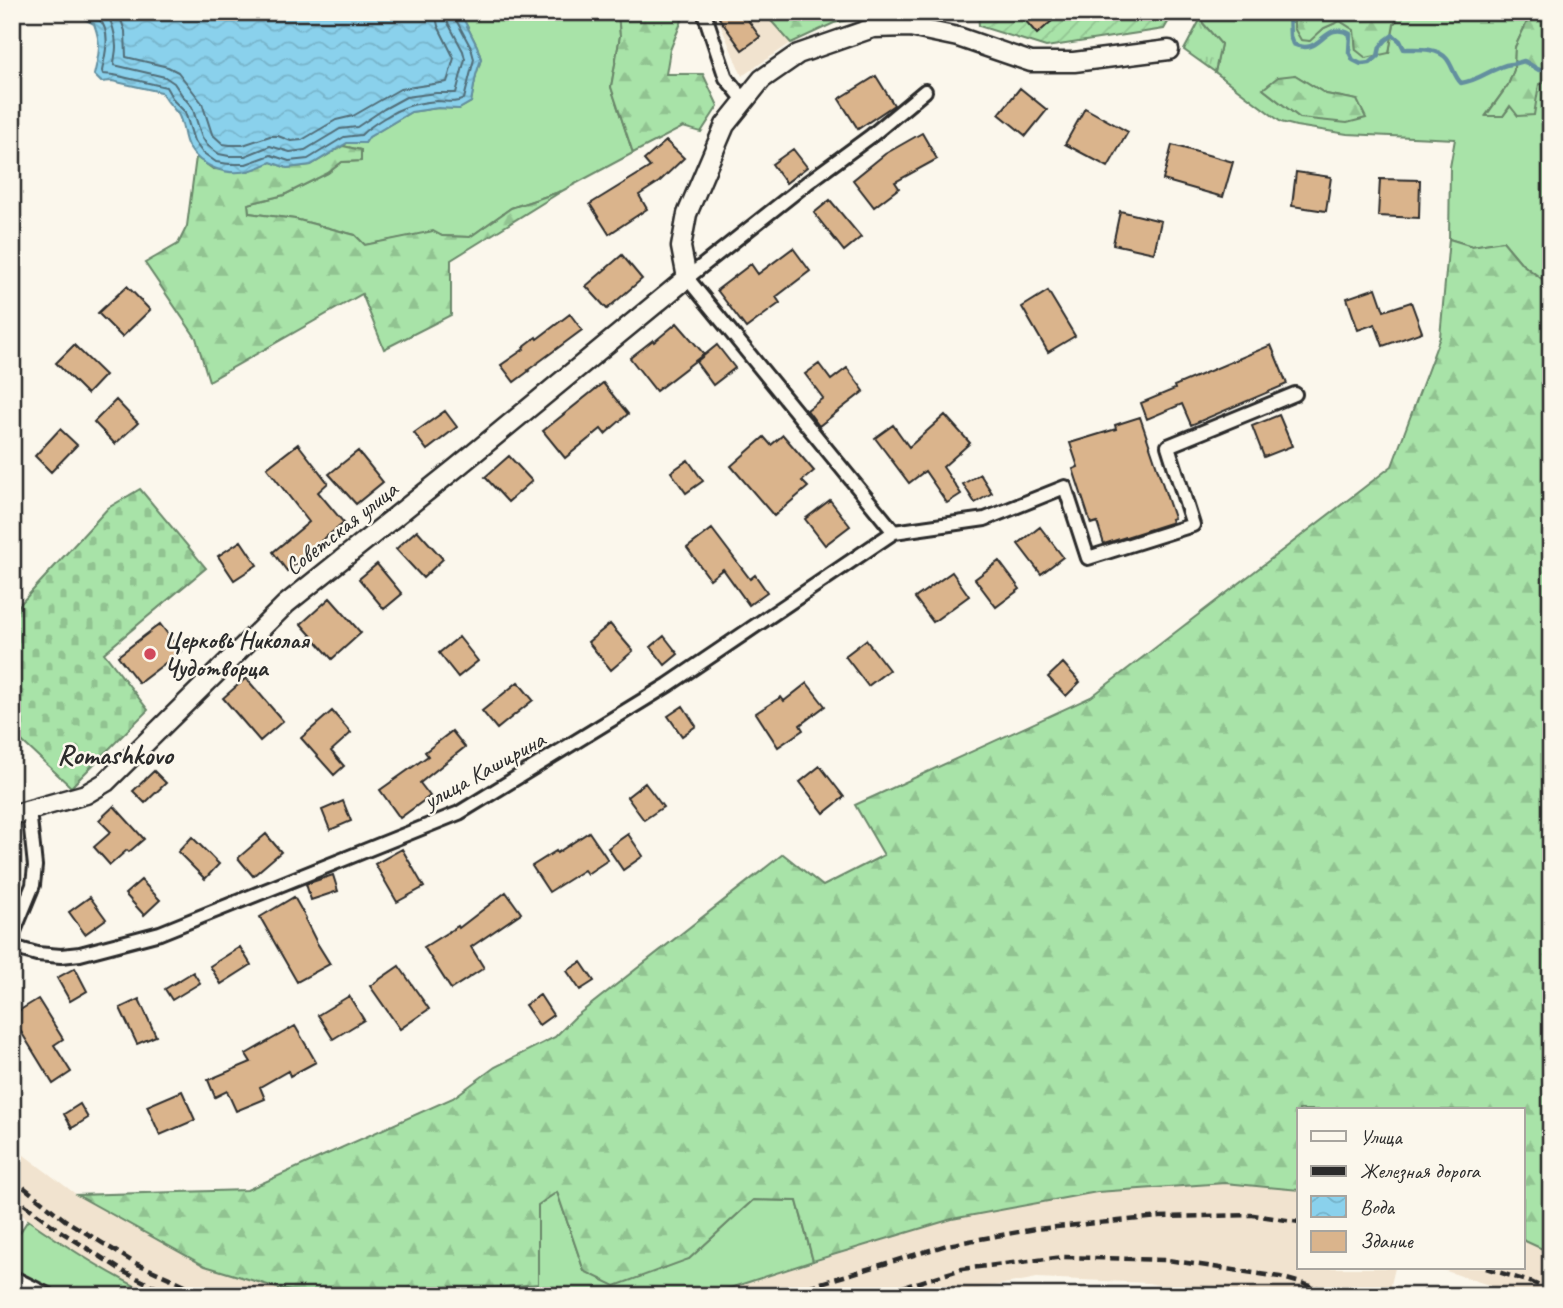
<svg xmlns="http://www.w3.org/2000/svg" width="1563" height="1308" font-family="Caveat,sans-serif">
  <defs>
    <pattern id="forest-firs" width="22" height="20" patternUnits="userSpaceOnUse" patternTransform="scale(1.75)"><rect width="22" height="20" fill="#a8e3a8"/><path d="M5 1l3.5 6h-7zM16 11l3.5 6h-7z" fill="#91c391"/></pattern>
    <pattern id="cemetery-stones" width="16" height="16" patternUnits="userSpaceOnUse" patternTransform="scale(1.75)"><rect width="16" height="16" fill="#a8e3a8"/><path d="M2 7V4a2 2 0 0 1 4 0v3zM10 15v-3a2 2 0 0 1 4 0v3z" fill="#91c391"/></pattern>
    <pattern id="park-tufts" width="24" height="20" patternUnits="userSpaceOnUse" patternTransform="scale(1.75)"><rect width="24" height="20" fill="#a8e3a8"/><path d="M3 7l-1-3M5 7V3M7 7l1-3M15 17l-1-3M17 17v-4M19 17l1-3" fill="none" stroke="#91c391"/></pattern>
    <pattern id="garden-furrows" width="10" height="10" patternUnits="userSpaceOnUse" patternTransform="scale(1.75)"><rect width="10" height="10" fill="#a8e3a8"/><path d="M-1 1l2-2M0 10L10 0M9 11l2-2" fill="none" stroke="#91c391"/></pattern>
    <pattern id="water-waves" width="16" height="10" patternUnits="userSpaceOnUse" patternTransform="scale(1.75)"><rect width="16" height="10" fill="#8ad1ec"/><path d="M0 5q4-4 8 0t8 0" fill="none" stroke="#77b4cb"/></pattern>
  </defs>
  <rect width="100%" height="100%" fill="#fbf7ec"/>
  <filter id="ink" filterUnits="userSpaceOnUse"><feTurbulence type="fractalNoise" baseFrequency=".0143" numOctaves="2"/><feDisplacementMap in="SourceGraphic" scale="14" xChannelSelector="R" yChannelSelector="G"/><feConvolveMatrix kernelMatrix="1 2 1 2 8 2 1 2 1" color-interpolation-filters="sRGB"/></filter>
  <g filter="url(#ink)">
    <!-- built -->
    <path fill="#f1e3cf" d="M715 12H763L791 43 742 76Z
      M12 1146 77 1195 205 1266 281 1289 322 1296H155L123 1281 52 1237 28 1220 12 1205Z
      M1225 1183 1299 1190V1268H1395L1389 1293 1397 1296H1217L1148 1283 1037 1278 940 1296H696L730 1288 952 1219 1097 1192Z
      M1523 1240 1551 1253V1296H1522L1437 1268H1523Z"/>
    <!-- grass -->
    <path fill="#a8e3a8" stroke="#6a876a" stroke-width="2" fill-rule="evenodd" d="M460 12H618L620 36 611 87 633 153 562 191 511 208 470 237 442 236 433 232 365 245 355 235 295 219 249 213 248 204 284 195 328 173 342 162 361 161V150L343 146 347 143H365L369 137 411 112 438 108 459 109 471 102 476 75 481 59 477 46Z
      M1203 12H1294V28L1309 41 1324 28 1340 21 1354 30 1356 50 1389 53 1394 23 1402 12H1527L1528 20 1515 47 1514 70 1508 85 1486 115 1503 116C1514 100 1532 87 1551 79V286L1522 264 1503 241 1472 246 1449 239 1450 167 1455 139 1347 134 1296 126 1281 122 1215 72 1221 44 1200 20ZM1295 75 1326 94 1356 100 1300 118 1264 90Z
      M557 1192 584 1271 689 1259 753 1200 797 1201 813 1261 730 1288 696 1296H398Z
      M28 1220C68 1248 110 1275 155 1296H66L12 1272V1245Z"/>
    <!-- forest -->
    <path fill="url(#forest-firs)" stroke="#6a876a" stroke-width="2" d="M618 12H699L685 13 670 50 666 74H703L718 106 701 132 683 127 633 153 611 87 620 36Z
      M763 12H876L875 14 834 23 791 43Z
      M1294 12H1402L1394 24 1389 53 1366 58 1356 50 1354 30 1340 21 1324 28 1310 41 1301 40 1294 28Z
      M1527 12H1551V79L1539 84 1534 115 1518 116 1510 106 1503 116H1486L1508 85 1514 70 1515 47 1528 20Z
      M1295 75 1326 94 1357 100 1366 118 1347 123 1300 118 1263 89 1278 77Z
      M343 146 361 150V161L342 162 328 173 284 195 248 204 249 213 295 219 355 235 365 245 433 231 442 236 470 237 511 208 562 191 451 260V315L384 349 362 294 209 381 196 338 145 263 178 244 187 226 196 157 213 169 248 171 271 162 287 168 311 165Z
      M1449 239 1472 246 1503 241 1522 264 1551 286V1253L1523 1240V1110H1299V1190L1225 1183 1097 1192 952 1219 813 1261 797 1201 753 1200 689 1259 615 1286 584 1271 557 1192 538 1205V1284L398 1296H322L281 1289 205 1266 77 1195 247 1190 453 1098 495 1067 555 1037 575 1017 783 854 823 886 884 855 855 805 1091 697 1392 466 1440 337Z"/>
    <!-- cemetery -->
    <path fill="url(#cemetery-stones)" stroke="#6a876a" stroke-width="2" d="M140 489 206 568 104 653 148 710 71 787 12 732V613L108 508Z"/>
    <!-- park -->
    <path fill="url(#park-tufts)" stroke="#6a876a" stroke-width="2" d="M1200 20 1221 44 1215 72 1184 50Z"/>
    <!-- garden -->
    <path fill="url(#garden-furrows)" stroke="#6a876a" stroke-width="2" d="M978 12H1174L1164 29 1046 47 979 26Z"/>
    <!-- water -->
    <path fill="url(#water-waves)" stroke="#648f9f" stroke-width="2" d="M82 12H460L477 46 481 59 476 75 471 102 459 109 438 108 411 112 369 137 365 143H347L311 165 287 168 271 162C264 165 258 168 251 170 228 177 200 167 188 146 183 137 184 124 178 114 172 107 166 100 161 92L112 81 101 82 94 75C99 53 102 46 94 24L83 18Z"/>
    <g fill="none" stroke-linecap="round" stroke-linejoin="round">
      <!-- shore -->
      <path stroke="#516d78" stroke-width="2" d="M89 12C92 15 96 16 99 19 112 32 105 55 102 71L103 74 114 75 166 87 174 101 185 112 194 141 202 152 216 162 229 164H246L271 155 289 161 308 159 344 137 361 135C371 125 395 110 409 106 417 103 428 102 437 101 446 101 455 104 464 99L474 59 471 48 455 18 454 12
        M105 12C112 21 116 35 116 47 116 53 114 59 114 65L165 77 174 83 182 95 192 107 202 137 207 145 219 154 229 156H245L270 146 290 152 305 150 340 129 357 127 384 109 406 97 436 93H456L465 59 463 51 447 21 446 12
        M118 12 125 31 126 57 168 67 178 72 202 103 212 134 223 144 230 145H243L270 136H278L291 141 302 140 336 120 353 116 400 89 447 82 454 58 438 26 435 12"/>
      <!-- stream -->
      <path stroke="#648f9f" stroke-width="4.5" d="M1289 12 1290 36 1293 44C1322 58 1323 19 1350 34L1349 52 1353 60 1361 64 1370 63 1378 56 1380 47 1386 40 1393 35 1400 41 1404 49C1417 49 1438 47 1447 59 1453 67 1454 76 1461 83 1478 81 1489 70 1506 65 1512 64 1518 63 1524 61L1539 70 1551 66"/>
    </g>
    <!-- building -->
    <path fill="#dab48c" stroke="#2b2b2b" stroke-width="2" d="M728 12H742L760 37 742 50 719 18Z
      M1018 12H1062L1037 34Z
      M876 76 894 105 858 129 839 99Z
      M1020 88 1047 110 1026 136 999 114Z
      M1085 108 1128 132 1108 167 1065 144Z
      M922 133 937 159 895 182 899 188 874 207 853 180 885 154Z
      M666 141 684 158 659 182 639 195 647 209 609 234 590 204 650 167 644 160Z
      M1172 145 1233 162 1223 197 1163 180Z
      M793 149 807 167 786 183 772 164Z
      M1296 172 1331 177 1326 211 1292 206Z
      M1380 179 1420 180 1419 218 1378 216Z
      M830 200 861 237 844 251 814 213Z
      M1120 211 1161 221 1154 253 1113 244Z
      M793 248 810 271 776 297 780 303 746 328 717 290 751 264 758 274Z
      M622 255 642 279 607 309 586 286Z
      M127 286 150 310 122 337 98 313Z
      M1376 288 1384 311 1411 302 1422 332 1383 346 1375 324 1358 330 1347 298Z
      M1048 291 1075 336 1048 352 1022 307Z
      M570 314 582 330 528 370 529 371 514 382 501 365 524 349 523 347 536 337 537 339Z
      M677 323 704 354 656 391 630 358 653 340 654 342Z
      M74 345 105 375 87 394 56 363Z
      M717 345 735 368 713 385 696 362Z
      M1271 345 1287 384 1191 425 1182 404 1147 419 1141 403 1175 389 1174 386Z
      M819 364 831 380 847 368 864 391 819 426 807 410 823 398 805 374Z
      M603 383 628 414 605 434 601 429 565 458 543 431Z
      M116 400 138 423 115 444 94 422Z
      M445 411 457 427 427 450 414 433Z
      M945 415 970 443 943 467 961 494 947 503 925 471 909 483 875 438 893 425 909 447Z
      M1279 415 1292 446 1264 457 1252 426Z
      M1140 417 1174 518 1171 519 1172 522 1170 523 1104 544 1097 522 1091 524 1073 469 1078 467 1070 443 1116 429 1115 425Z
      M60 429 77 445 51 472 35 456Z
      M783 435 814 471 802 481 808 487 774 516 731 466 764 437 771 445Z
      M298 444 328 483 318 492 344 523 304 554 306 556 287 571 273 552 309 522 267 468Z
      M358 451 383 482 356 504 329 474Z
      M509 456 532 481 508 502 485 477Z
      M688 460 703 481 686 493 671 472Z
      M980 474 992 493 975 503 963 484Z
      M830 500 850 526 825 545 805 519Z
      M1040 527 1063 557 1041 574 1018 544Z
      M712 529 750 579 755 575 767 592 749 605 723 569 710 579 687 548Z
      M417 530 443 559 423 578 396 549Z
      M241 541 257 565 234 580 218 556Z
      M999 561 1020 589 996 607 975 579Z
      M377 564 402 594 384 609 359 579Z
      M952 572 969 596 933 622 915 598Z
      M330 598 361 633 332 659 301 624Z
      M160 624 181 651 139 683 118 656Z
      M610 624 633 651 611 670 588 642Z
      M664 636 678 654 665 665 651 647Z
      M459 637 478 661 458 677 439 653Z
      M866 640 889 670 868 686 845 656Z
      M1063 663 1080 682 1066 696 1048 677Z
      M246 678 283 721 260 741 223 698Z
      M518 682 533 700 497 729 482 711Z
      M807 683 825 706 800 725 803 730 778 747 756 713 781 697 784 701Z
      M683 706 696 726 682 736 668 716Z
      M332 711 351 733 331 751 344 766 334 775 301 738Z
      M452 731 465 747 420 783 430 796 400 818 380 790 428 756 425 752Z
      M820 766 844 797 824 813 800 782Z
      M154 771 166 783 145 803 133 791Z
      M645 783 663 807 644 820 627 797Z
      M343 801 351 821 330 830 322 810Z
      M114 806 144 839 129 852 127 850 110 865 94 847 111 832 99 820Z
      M589 832 608 860 587 874 584 870 549 892 532 866 556 851 557 853Z
      M266 834 281 852 253 876 238 858Z
      M628 834 643 856 623 870 608 848Z
      M192 837 219 864 205 879 178 852Z
      M402 849 424 887 397 902 375 864Z
      M333 875 338 891 311 900 306 884Z
      M141 880 160 900 144 915 125 894Z
      M506 892 521 913 471 947 484 968 451 989 424 947 458 926 459 928Z
      M90 897 106 919 85 934 69 912Z
      M294 897 306 918 305 919 317 943 330 964 297 982 260 917Z
      M240 947 251 965 221 984 210 966Z
      M581 962 594 981 580 990 567 971Z
      M399 966 429 1009 400 1029 370 986Z
      M75 968 87 991 70 1001 57 978Z
      M193 972 200 983 172 1000 165 989Z
      M540 995 553 1015 539 1025 525 1005Z
      M349 996 364 1020 333 1039 318 1015Z
      M38 999 63 1039 54 1045 71 1072 53 1084 12 1017V1015Z
      M139 999 156 1036 137 1044 120 1008Z
      M295 1026 316 1062 290 1076 288 1071 260 1087 265 1099 236 1111 227 1091 215 1097 208 1080 251 1062 246 1054Z
      M182 1091 195 1120 160 1135 147 1106Z
      M80 1104 88 1118 72 1128 64 1114Z"/>
    <g fill="none" stroke-linecap="round" stroke-linejoin="round">
      <defs>
        <path id="street" d="M704 12 726 78 744 100
          M894 532 687 278 807 183 871 136 925 91
          M12 936 33 885 35 866 29 810
          M12 947 37 954 61 956 80 954 160 933 459 813 668 685 894 532 985 519 1065 487 1088 558 1193 525 1168 446 1295 394
          M12 1277 50 1296"/>
        <path id="secondary" d="M12 815 86 794 106 782 286 604 456 468 687 278 681 247 687 214 725 125 762 79 798 54 873 28 910 27 958 37 1031 62H1074L1169 50"/>
      </defs>
      <!-- street casing -->
      <use href="#street" stroke="#2b2b2b" stroke-width="18"/>
      <!-- secondary casing -->
      <use href="#secondary" stroke="#2b2b2b" stroke-width="23"/>
      <!-- street -->
      <use href="#street" stroke="#fbf7ec" stroke-width="12"/>
      <!-- secondary -->
      <use href="#secondary" stroke="#fbf7ec" stroke-width="18"/>
      <!-- rail -->
      <path stroke="#2b2b2b" stroke-width="4.5" stroke-dasharray="10 5" stroke-linecap="butt" d="M12 1178 65 1220 133 1262 210 1296
        M12 1195 60 1231 126 1273 174 1296
        M1486 1268 1533 1283 1551 1291
        M778 1296 947 1245 1035 1229 1160 1217 1253 1215 1299 1222
        M874 1296 962 1269 1064 1257 1167 1260 1280 1277 1345 1296"/>
    </g>
  </g>
  <!-- markers -->
  <circle fill="#d1495b" stroke="#fbf7ec" stroke-width="2.5" cx="150" cy="654" r="7"/>
  <g text-anchor="middle" dominant-baseline="central" stroke-width="5" stroke-linejoin="round" paint-order="stroke">
    <!-- street labels -->
    <g font-size="24" fill="#2b2b2b" stroke="#fbf7ec">
      <text transform="translate(341 528) rotate(-38)">Советская улица</text>
      <text transform="translate(484 770) rotate(-29)">улица Каширина</text>
    </g>
    <!-- poi labels -->
    <g font-size="24" font-weight="bold" fill="#2b2b2b" stroke="#fbf7ec" text-anchor="start">
      <text x="164" y="640">Церковь Николая<tspan x="164" dy="28">Чудотворца</tspan></text>
    </g>
    <!-- quarter labels -->
    <g font-size="28" font-weight="bold" fill="#2b2b2b" stroke="#fbf7ec">
      <text x="115" y="754">Romashkovo</text>
    </g>
  </g>
  <!-- margin -->
  <rect width="1563" height="1308" fill="none" stroke="#fbf7ec" stroke-width="42"/>
  <rect x="21" y="21" width="1521" height="1266" fill="none" stroke="#2b2b2b" stroke-width="2.5" filter="url(#ink)"/>
  <!-- legend -->
  <rect x="1297" y="1108" width="228" height="161" fill="#fbf7ec" stroke="#a8a59f" stroke-width="2"/>
  <rect x="1311" y="1131" width="35" height="10" fill="#fbf7ec" stroke="#a8a59f" stroke-width="2"/>
  <text x="1360" y="1144" font-size="21" fill="#2b2b2b">Улица</text>
  <rect x="1311" y="1166" width="35" height="10" fill="#2b2b2b" stroke="#a8a59f" stroke-width="2"/>
  <text x="1360" y="1178" font-size="21" fill="#2b2b2b">Железная дорога</text>
  <rect x="1311" y="1196" width="35" height="21" fill="url(#water-waves)" stroke="#a8a59f" stroke-width="2"/>
  <text x="1360" y="1214" font-size="21" fill="#2b2b2b">Вода</text>
  <rect x="1311" y="1231" width="35" height="21" fill="#dab48c" stroke="#a8a59f" stroke-width="2"/>
  <text x="1360" y="1248" font-size="21" fill="#2b2b2b">Здание</text>
</svg>
